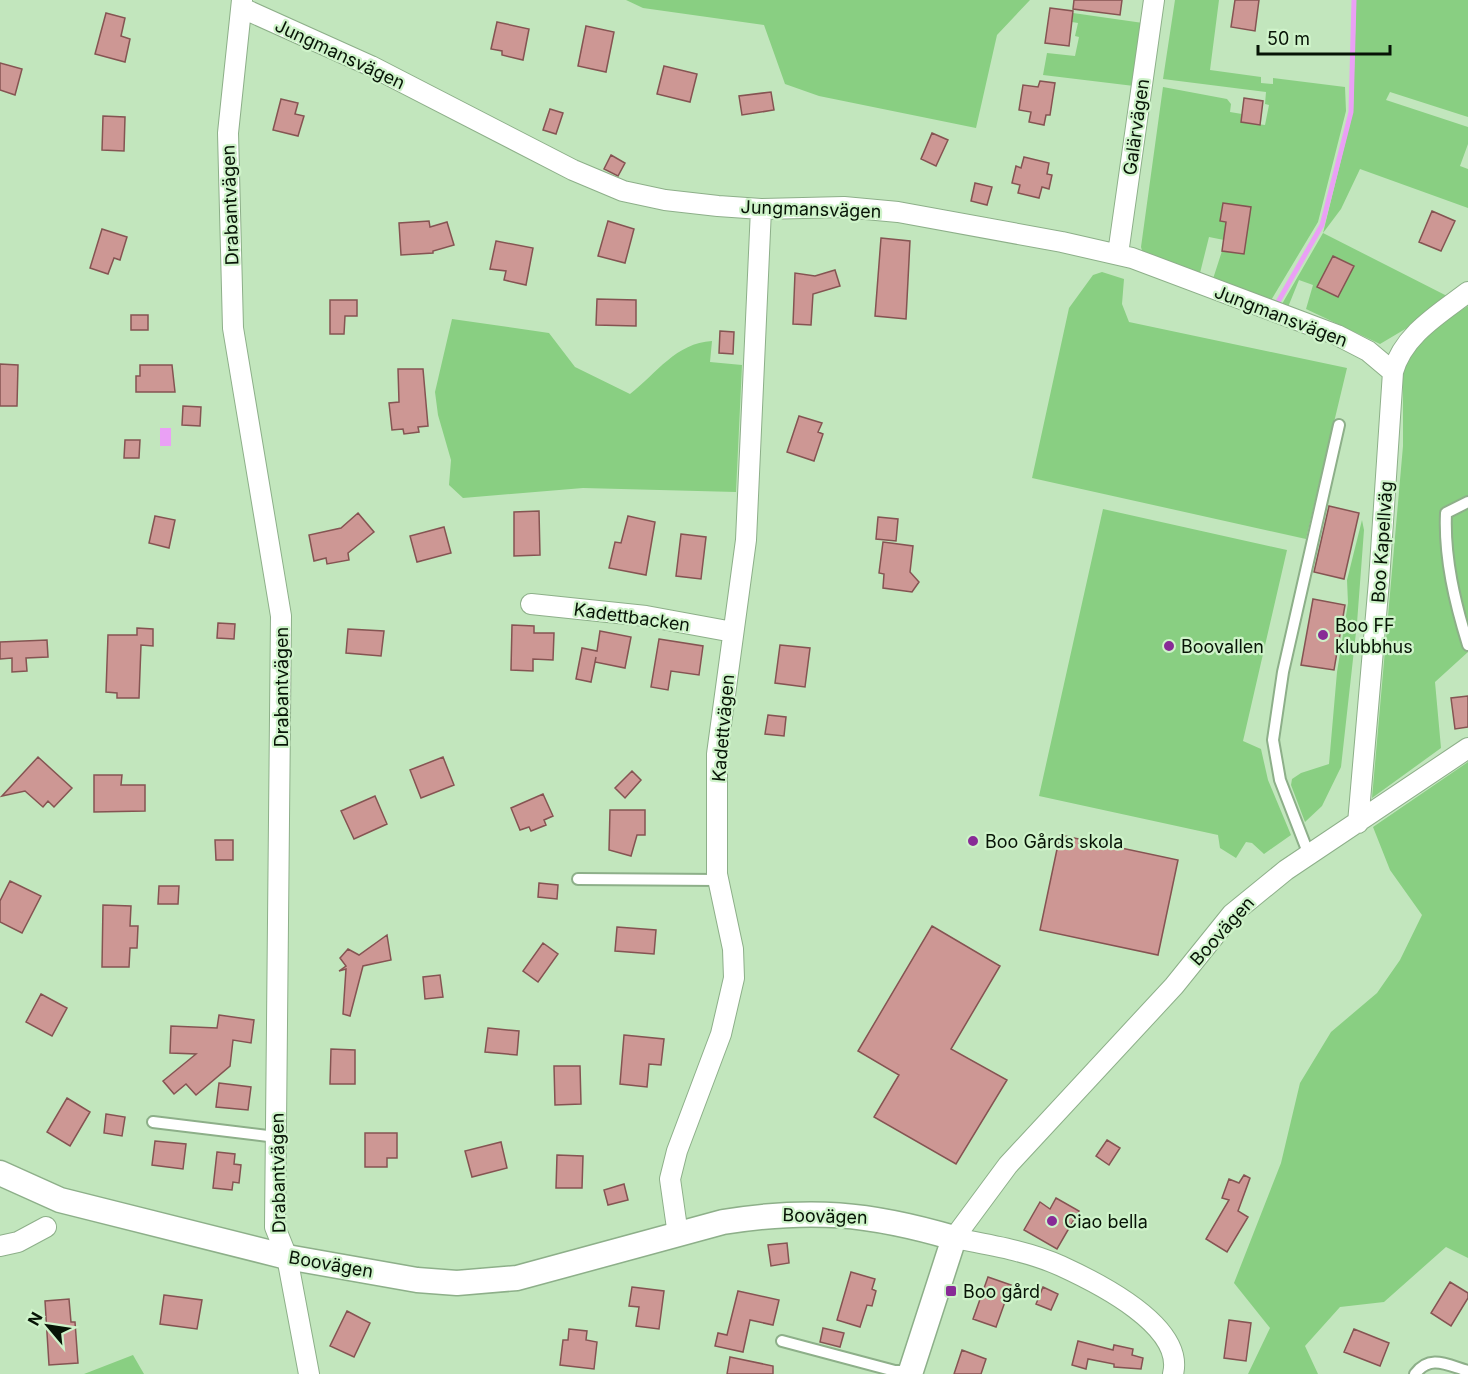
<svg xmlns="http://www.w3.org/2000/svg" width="1468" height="1374" font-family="Inter,sans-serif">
  <rect width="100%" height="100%" fill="#c2e6bd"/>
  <!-- green -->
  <path fill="#89cf82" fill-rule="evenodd" d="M626 0H1030L997 35 976 128 819 96 785 84 764 25 643 8Z
    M1175 0H1219L1210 70 1261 77V83L1273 84V78L1345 87 1346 111 1318 222 1270 302 1212 282 1222 251 1244 254 1250 207 1223 203 1220 220 1226 222 1224 240 1209 237 1199 277 1143 254 1141 247 1163 87 1227 99 1231 104 1230 112 1242 114 1241 122 1265 125 1269 105 1265 104 1266 92 1163 79Z
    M1356 0H1468V117L1390 92 1386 100 1468 127V144L1460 166 1468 169V208L1360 169 1341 209 1323 233 1451 298 1439 309 1380 344 1306 309 1313 285 1299 280 1288 307 1282 304 1323 233 1353 111ZM1333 256 1353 266 1338 297 1317 287Z
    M1073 13 1143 23 1134 86 1043 75 1047 53 1075 56 1079 37 1075 36 1078 23 1072 22Z
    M1102 272 1124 279 1122 304 1129 322 1347 368 1306 539 1032 478 1069 308 1093 275Z
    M1468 306V652L1435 682 1441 748 1372 798 1403 446V366L1414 346 1432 329Z
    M452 319 549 333 575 367 630 394C657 373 676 343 712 341L710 362 742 365 736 492 583 488 463 498 449 485 451 460 438 415 435 392Z
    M1103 509 1287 550 1243 741 1261 749 1268 780 1291 835 1264 854 1252 843 1246 842 1236 858 1220 848 1218 835 1039 796Z
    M1362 520 1364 530 1357 623 1341 767 1322 806 1305 822 1291 785 1292 779 1301 773 1329 764 1337 672 1348 603 1347 580Z
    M1468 762V1258L1446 1247 1384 1302 1340 1307 1305 1346 1318 1374H1248L1270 1328 1234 1283 1281 1163 1300 1083 1331 1032 1377 993 1400 960 1422 915 1390 870 1373 827Z
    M133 1355 144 1374H84Z"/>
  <!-- water -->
  <path fill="#eaa0f5" d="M160 428H171V446H160Z"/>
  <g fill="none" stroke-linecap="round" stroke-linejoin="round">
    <!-- stream -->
    <path stroke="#eaa0f5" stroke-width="5" d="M1278 302 1322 225 1351 112 1354 0"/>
  </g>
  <!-- building -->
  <path fill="#cd9794" stroke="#855452" stroke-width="1.5" d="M1074 0H1122L1120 15 1073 9Z
    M1235 0H1259L1255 31 1231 27Z
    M1050 8 1073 11 1069 46 1045 43Z
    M106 13 125 18 121 36 130 39 125 62 95 54Z
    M497 22 529 29 523 60 502 55V51L491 49Z
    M586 26 614 32 606 72 578 66Z
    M0 63 22 69 15 95 0 90Z
    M664 66 697 74 690 102 657 94Z
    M1040 81 1055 83 1050 115H1046L1044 125 1029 122 1031 112 1019 110 1023 85 1038 87Z
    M771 92 774 110 742 115 739 96Z
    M1244 98 1263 101 1260 125 1241 122Z
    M281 99 298 103 295 114 304 116 298 136 273 130Z
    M550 109 563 113 556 134 543 130Z
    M103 116 125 117 124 151 102 150Z
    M932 133 948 140 936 166 921 159Z
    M611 155 625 163 618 176 604 169Z
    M1024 157 1049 163 1047 174 1052 175 1049 189 1042 187 1039 198 1018 193 1020 185 1012 183 1016 166 1021 168Z
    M975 183 992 187 987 205 971 201Z
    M1223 203 1251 207 1244 254 1222 251 1226 222 1220 221Z
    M1432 211 1455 221 1441 251 1419 242Z
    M429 221 430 227 447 222 454 245 433 251V253L401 255 399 223Z
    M608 221 634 229 625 263 598 256Z
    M102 229 127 237 120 260 114 258 108 274 90 268Z
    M881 238 910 241 906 319 875 316Z
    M496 241 533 248 526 285 504 280 506 271 490 269Z
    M1333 256 1354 266 1338 297 1317 287Z
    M835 270 840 286 813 294 811 325 793 324 795 273 815 276Z
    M597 299 636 300V326L596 325Z
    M330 300H357V316H345L344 334H330Z
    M131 315H148V330H131Z
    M720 331 734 332 733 354 719 353Z
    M0 364 18 365 17 406H0Z
    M140 365H172L175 392H136V376H140Z
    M398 369H423L428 426 418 427 419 432 404 434 403 429 392 430 389 403 399 402Z
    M183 406 201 407 200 426 182 425Z
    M799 416 822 423 818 432 823 434 814 461 787 452Z
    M125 440H140L139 458H124Z
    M1329 506 1359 513 1344 579 1314 572Z
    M539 511 540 555 514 556V512Z
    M358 513 374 532 348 553 349 560 327 564 326 558 314 561 309 535 341 528Z
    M155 516 175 520 169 548 149 543Z
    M628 516 655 522 646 575 609 568 615 542 621 543Z
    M878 517 898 519 896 541 876 539Z
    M444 527 451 553 417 562 410 536Z
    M681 534 706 537 701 579 676 576Z
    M883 542 913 546 910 572 919 582 912 592 883 588 884 574 879 573Z
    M1313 599 1345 605 1334 670 1301 665Z
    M218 623 235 624 234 639 217 638Z
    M512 625 534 626V633H554L553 660 533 659V671L511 670Z
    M137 628 153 629V646L141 645 139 698H117V693L106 692 108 635H137Z
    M348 629 384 631 381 656 346 653Z
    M600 631 631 637 625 668 595 662 596 657 591 682 576 679 582 648 597 651Z
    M659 639 703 646 699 675 671 671 668 690 651 687Z
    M47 640 48 657 26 658 27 671 12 672V658L0 659V642Z
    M780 645 810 648 805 687 775 683Z
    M1468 696V727L1455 729 1451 698Z
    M768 715 786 717 784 736 765 734Z
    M38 757 72 788 54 807 48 801 43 807 25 791 2 796Z
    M443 757 454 785 421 798 410 770Z
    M632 771 641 780 625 798 615 788Z
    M94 775H122L121 785H145V811L94 812Z
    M543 794 553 816 544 820 546 825 531 831 529 827 520 830 511 808Z
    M375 796 387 824 354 839 341 811Z
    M610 810H645V835H637L631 856 609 850Z
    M1060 835 1178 860 1158 955 1040 930Z
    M215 840H233V860H216Z
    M10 881 41 896 22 933 0 922V901Z
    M539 883 558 885 557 899 538 897Z
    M159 886H179L178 904H158Z
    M103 905 131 906 130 926H138L137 948H130L129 967H102Z
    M932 926 1000 966 951 1049 1007 1080 956 1164 874 1117 899 1075 858 1051Z
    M617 927 656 930 654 954 615 951Z
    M387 935 391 960 363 966 350 1016 343 1014 346 969 339 971 346 966 340 958 348 949 359 955Z
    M543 943 558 954 538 982 523 971Z
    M440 975 443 997 425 999 423 977Z
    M41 994 67 1008 52 1036 26 1022Z
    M219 1015 254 1020 251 1043 233 1040 230 1066 196 1095 186 1084 174 1094 163 1081 196 1054 170 1053 171 1026 217 1028Z
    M488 1028 519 1031 517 1055 485 1052Z
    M624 1035 664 1039 661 1065 649 1064 647 1087 620 1084Z
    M331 1049 355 1050V1084H330Z
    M554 1066H580L581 1104 555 1105Z
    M219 1083 251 1087 248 1110 216 1107Z
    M67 1098 90 1112 70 1146 47 1132Z
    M106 1114 125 1117 122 1136 104 1133Z
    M365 1133H397V1158H387V1167H365Z
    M1107 1140 1120 1148 1109 1165 1096 1156Z
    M155 1141 186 1144 183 1169 152 1165Z
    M501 1142 507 1168 472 1177 465 1151Z
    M217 1152 235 1154 234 1164 241 1165 239 1183 233 1182 232 1190 213 1188Z
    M557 1155 583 1156 582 1188H556Z
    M1244 1175 1250 1178 1238 1211 1248 1217 1227 1252 1206 1239 1229 1200 1222 1198 1229 1179 1239 1183Z
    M624 1184 628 1200 608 1205 604 1190Z
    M1056 1198 1079 1211 1057 1249 1024 1230 1040 1202 1050 1209Z
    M787 1243 789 1263 771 1266 768 1245Z
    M851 1272 875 1279 872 1289 876 1291 872 1306 867 1305 860 1327 837 1320Z
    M988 1277 1011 1285 996 1327 973 1319Z
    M1450 1282 1468 1293V1298L1451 1326 1431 1313Z
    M632 1287 664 1291 659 1329 636 1326 639 1307 629 1306Z
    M1043 1287 1058 1294 1051 1310 1036 1304Z
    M738 1291 779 1300 773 1325 750 1320 743 1352 715 1346 718 1333 727 1335Z
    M164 1295 202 1300 197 1329 160 1324Z
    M69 1299 71 1322H75L78 1363 49 1365 45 1301Z
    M347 1311 370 1323 354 1357 330 1346Z
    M1229 1320 1251 1323 1246 1361 1224 1358Z
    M823 1328 844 1333 840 1347 820 1342Z
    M569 1329 587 1331 586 1340 597 1342 594 1369 560 1365 563 1340H568Z
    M1354 1329 1389 1343 1380 1366 1344 1352Z
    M1078 1341 1113 1350 1114 1345 1133 1349 1132 1355 1143 1358 1141 1369 1114 1367V1364L1088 1359 1086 1369 1072 1365Z
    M962 1350 986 1359 981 1374H954Z
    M730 1357 773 1366V1374H727Z"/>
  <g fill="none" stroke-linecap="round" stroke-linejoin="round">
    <defs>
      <path id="service" d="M1468 502 1446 513C1444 558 1455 603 1468 645
        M1309 855 1280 780 1273 740 1283 672 1339 425
        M578 879 718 880
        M153 1122 276 1137
        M782 1341 895 1371H911
        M1415 1374C1430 1354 1447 1365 1468 1371"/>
      <path id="minor" d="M242 0 228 133 233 328 281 616 275 1227 287 1257 309 1374
        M242 8 371 66 573 170 623 191 665 200 718 206 761 209 844 207 898 212 1062 242 1132 258 1337 335 1368 351 1393 372
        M1118 254 1154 0
        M531 604 646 616 733 632
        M1358 823 1379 581 1393 372C1403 335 1439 314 1468 292
        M678 1235 670 1179 677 1151 721 1034 734 978 733 949 717 874V754L746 540 761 209
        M0 1246 18 1242 46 1227
        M1173 1374C1185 1326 1098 1283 1061 1266 1028 1251 990 1245 954 1238L1008 1165 1174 986 1232 914 1286 870 1468 748"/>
      <path id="tertiary" d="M0 1173 60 1200 287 1257 417 1280 457 1283 517 1278 723 1222C810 1208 869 1213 954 1238L910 1374"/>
    </defs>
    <!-- service casing -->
    <use href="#service" stroke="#8daf89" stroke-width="14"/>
    <!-- minor casing -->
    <use href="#minor" stroke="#8daf89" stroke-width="22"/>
    <!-- tertiary casing -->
    <use href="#tertiary" stroke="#8daf89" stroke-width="27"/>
    <!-- service -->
    <use href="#service" stroke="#fff" stroke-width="10"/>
    <!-- minor -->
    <use href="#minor" stroke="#fff" stroke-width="20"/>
    <!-- tertiary -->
    <use href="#tertiary" stroke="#fff" stroke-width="24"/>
  </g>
  <!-- markers -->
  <g fill="#882b96" stroke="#cff3ca" stroke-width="2">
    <circle cx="1323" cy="635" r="6"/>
    <circle cx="1169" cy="646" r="6"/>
    <circle cx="973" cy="841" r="6"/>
    <circle cx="1052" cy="1221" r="6"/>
    <rect x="945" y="1285" width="12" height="12" rx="3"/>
  </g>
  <g text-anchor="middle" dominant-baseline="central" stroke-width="4.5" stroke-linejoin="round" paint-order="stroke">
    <!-- street labels -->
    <g font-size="18" fill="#071406" stroke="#cff3ca">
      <text transform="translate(340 54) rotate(25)">Jungmansvägen</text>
      <text transform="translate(1136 127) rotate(-82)">Galärvägen</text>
      <text transform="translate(230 205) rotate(-92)">Drabantvägen</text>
      <text transform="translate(811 209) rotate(2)">Jungmansvägen</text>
      <text transform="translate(1281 316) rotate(21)">Jungmansvägen</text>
      <text transform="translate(1382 542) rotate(-86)">Boo Kapellväg</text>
      <text transform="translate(632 617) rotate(8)">Kadettbacken</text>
      <text transform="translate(281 687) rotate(-90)">Drabantvägen</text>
      <text transform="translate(723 728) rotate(-85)">Kadettvägen</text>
      <text transform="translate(1222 931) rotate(-48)">Boovägen</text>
      <text transform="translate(278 1173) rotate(-91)">Drabantvägen</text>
      <text transform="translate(825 1216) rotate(2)">Boovägen</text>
      <text transform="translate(331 1264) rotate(10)">Boovägen</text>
    </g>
    <!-- poi labels -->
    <g font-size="18" fill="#071406" stroke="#cff3ca" text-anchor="start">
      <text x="1335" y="625">Boo FF<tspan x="1335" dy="21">klubbhus</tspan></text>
      <text x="1181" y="646">Boovallen</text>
      <text x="985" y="841">Boo Gårds skola</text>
      <text x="1064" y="1221">Ciao bella</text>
      <text x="963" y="1291">Boo gård</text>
    </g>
  </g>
  <!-- north arrow -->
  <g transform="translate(48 1326) rotate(299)" stroke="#cff3ca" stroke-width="4.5" paint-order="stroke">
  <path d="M0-4.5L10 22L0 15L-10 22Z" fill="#071406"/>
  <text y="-9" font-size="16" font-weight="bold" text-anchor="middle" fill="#071406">N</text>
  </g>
  <!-- scale -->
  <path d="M1258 45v9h132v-9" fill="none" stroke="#071406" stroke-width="3"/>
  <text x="1267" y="45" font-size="18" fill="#071406" stroke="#cff3ca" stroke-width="4.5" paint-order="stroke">50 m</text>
</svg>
